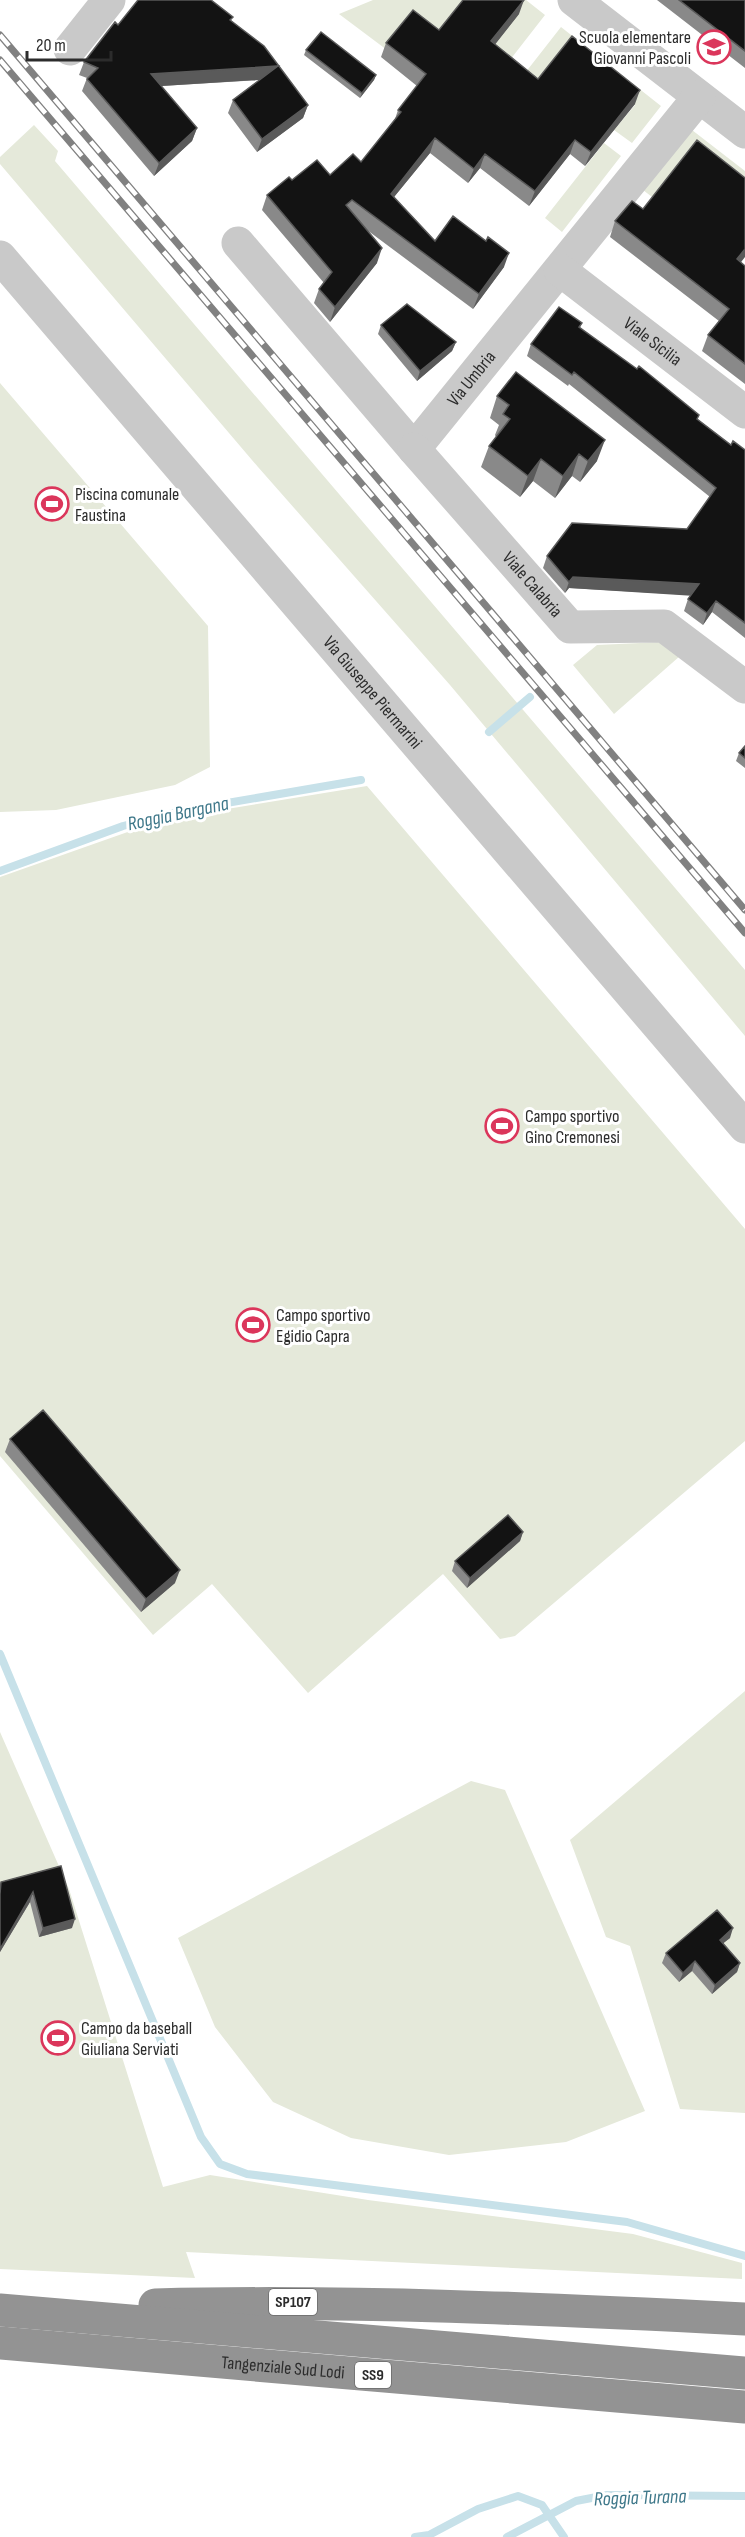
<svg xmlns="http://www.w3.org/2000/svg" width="745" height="2537" font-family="'Sofia Sans Condensed',sans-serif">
  <rect width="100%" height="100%" fill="#fff"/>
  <!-- green -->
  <path fill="#e5e9da" d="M373 0H470L455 30 387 50 339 14Z
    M501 0H526L545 15 492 83 465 52Z
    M561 27 661 106 632 143 614 130 635 105 533 94 518 82Z
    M34 125 58 151 55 161 745 970V1036L450 685 258 467 0 164V157Z
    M692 130 745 171V198L656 200 643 190Z
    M604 143 621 156 562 232 545 218Z
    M0 383 208 626 210 767 175 785 56 810 0 812Z
    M662 642 680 656 614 714 573 665 597 645Z
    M367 786 745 1229V1441L515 1636 500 1639 443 1574 308 1693 212 1584 153 1635 0 1456V877L139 828 190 815Z
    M745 1691V2113L680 2109 630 1946 606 1937 570 1840Z
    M0 1732 69 1889 163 2187 210 2175 368 2200 633 2234 742 2263V2279L186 2252 195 2278 0 2269Z
    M471 1781 505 1790 645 2111 566 2142 449 2155 351 2138 273 2102 215 2027 178 1938Z"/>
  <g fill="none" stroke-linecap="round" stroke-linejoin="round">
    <!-- stream -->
    <path stroke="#c7e1e9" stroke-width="8" d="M489 732 530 697
      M0 871 123 826 180 811 361 780
      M0 1654 201 2137 220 2164 247 2174 627 2222 745 2256
      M415 2537 429 2535 478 2509 518 2496 542 2505 564 2537
      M507 2537 576 2501 607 2495 745 2496"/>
    <!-- minor -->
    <g stroke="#c9c9c9" stroke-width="33">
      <path d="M574 0 745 132"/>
      <path d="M70 49 109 0"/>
      <path id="s1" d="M238 243 414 449 699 97"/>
      <path id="s2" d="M0 257 745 1127"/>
      <path id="s3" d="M560 270 745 412"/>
      <path id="s4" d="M414 449 570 627 664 626 745 687"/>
    </g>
    <!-- highway -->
    <g stroke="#939393" stroke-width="33">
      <path d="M155 2305C352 2300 548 2309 745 2319"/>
      <path d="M0 2310 745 2373"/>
      <path id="s5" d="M0 2343 745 2407"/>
    </g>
    <defs>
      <path id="rail" d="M0 35 745 910
        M0 60 745 933"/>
    </defs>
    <!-- rail casing -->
    <use href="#rail" stroke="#818181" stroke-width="7"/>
    <!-- rail -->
    <use href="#rail" stroke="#fff" stroke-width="4.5" stroke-dasharray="14" stroke-linecap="butt"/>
  </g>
  <!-- wall -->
  <path fill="#898989" d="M657 0H745V68Z
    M519 14 495 44 538 79 635 104 585 166 570 154 529 206 480 168 468 183 430 153 394 197 435 241 504 267 473 309 367 230 377 263 330 322 314 303 319 289 324 283 262 210 267 195 292 180 330 175 361 162 395 119 398 110 417 86 381 57 386 43 439 30Z
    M233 17 231 20 308 105 303 118 257 152 228 113 233 100 259 80 161 86 197 128 192 141 154 176 82 91 87 78 79 75 84 62 118 25Z
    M306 50 376 75 374 80 360 98 304 55Z
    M643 209 741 263 745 266V384L702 351 708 335 719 321 610 237 615 221Z
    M582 323 580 328 731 445 745 450V638L712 612 703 625 684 611 688 599 691 595 569 588 565 593 543 568 547 556 687 529 710 497 569 384 568 386 527 356 531 344Z
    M381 325 456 342 452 351 417 381 378 334Z
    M497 396 597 461 580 482 572 476 555 498 533 481 520 497 481 467 489 446 496 437 495 435 499 425 490 418Z
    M745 746V768L736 761 739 753Z
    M10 1439 175 1583 141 1612 5 1452Z
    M523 1532 520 1541 467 1588 452 1571 455 1561Z
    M61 1866 72 1928 39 1937 30 1902 0 1952V1885L1 1882Z
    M730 1938 723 1943 740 1963 737 1972 712 1994 692 1971 679 1982 662 1963 666 1953Z"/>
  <!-- shaded-wall -->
  <path fill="#5a5a5a" d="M524 0 519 14 486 56 491 41Z
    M278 66 273 79 146 87 151 74Z
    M376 75 374 80 360 98 362 93Z
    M640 90 635 104 585 166 591 152Z
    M308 105 303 118 257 152 262 139Z
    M197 128 192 141 154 176 159 163Z
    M435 138 430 153 385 208 391 194Z
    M575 140 570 154 529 206 535 191Z
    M485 154 480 168 468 183 474 169Z
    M382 248 377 263 330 322 335 307Z
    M745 249V257L731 275 737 259Z
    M509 253 504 267 473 309 479 294Z
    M456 342 452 351 417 381 420 371Z
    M605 440 597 461 580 482 588 461Z
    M579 454 572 476 555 498 563 476Z
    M541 459 533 481 520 497 528 476Z
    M573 577 699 584 695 596 569 588 565 593 569 582Z
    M716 601 712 612 703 625 707 613Z
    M523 1532 520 1541 467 1588 470 1578Z
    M180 1570 175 1583 141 1612 146 1599Z
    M33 1892 30 1902 0 1952V1949Z
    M75 1919 72 1928 39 1937 43 1928Z
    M733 1928 730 1938 716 1949 720 1940Z
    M695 1961 692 1971 679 1982 683 1973Z
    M740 1963 737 1972 712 1994 715 1985Z"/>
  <!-- building -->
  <path fill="#131313" stroke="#5a5a5a" stroke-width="1.5" d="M138 0H211L233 17 230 20 264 46 308 105 262 139 233 100 278 66 151 74 197 128 159 163 87 79 98 68 84 62 115 22 118 25Z
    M463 0H524L491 41 538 79 572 36 640 90 591 152 575 140 535 191 485 154 474 169 435 138 391 194 435 241 453 216 486 241 488 237 509 253 479 294 352 200 346 205 382 248 335 307 319 289 332 272 267 195 289 177 292 180 317 160 330 175 353 154 361 162 401 112 398 110 426 74 386 43 413 10 439 30Z
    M679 0H745V51Z
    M321 32 376 75 362 93 306 50Z
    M697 140 745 178V249L737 259 745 266V364L708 335 729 309 615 221 632 201 643 209Z
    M407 304 456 342 420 371 381 325Z
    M559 307 582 323 579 327 637 369 639 366 699 415 697 419 731 445 733 441 745 450V623L716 601 707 613 688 599 699 584 573 577 569 582 547 556 572 523 687 529 716 488 574 372 572 375 531 344Z
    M516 372 605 440 588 461 579 454 563 476 541 459 528 476 489 446 510 419 503 414 509 405 497 396Z
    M745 746V758L739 753Z
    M43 1410 180 1570 146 1599 10 1439Z
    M508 1515 523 1532 470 1578 455 1561Z
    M61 1866 75 1919 43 1928 33 1892 0 1949V1894L1 1882Z
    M717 1910 733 1928 720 1940 740 1963 715 1985 695 1961 683 1973 666 1953Z"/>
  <!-- icons -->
  <defs>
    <symbol id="school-ring" viewBox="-11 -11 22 22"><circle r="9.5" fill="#fff" stroke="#db365b" stroke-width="1.5"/><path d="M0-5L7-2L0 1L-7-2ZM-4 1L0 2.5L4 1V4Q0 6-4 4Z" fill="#db365b"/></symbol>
    <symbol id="stadium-ring" viewBox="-11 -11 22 22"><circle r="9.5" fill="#fff" stroke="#db365b" stroke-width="1.5"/><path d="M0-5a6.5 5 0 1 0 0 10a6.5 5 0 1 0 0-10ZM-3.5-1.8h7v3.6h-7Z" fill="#db365b"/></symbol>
  </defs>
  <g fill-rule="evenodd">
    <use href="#school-ring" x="695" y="28" width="38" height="38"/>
    <use href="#stadium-ring" x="33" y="485" width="38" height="38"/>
    <use href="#stadium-ring" x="483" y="1107" width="38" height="38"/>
    <use href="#stadium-ring" x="234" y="1306" width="38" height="38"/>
    <use href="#stadium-ring" x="39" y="2019" width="38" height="38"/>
  </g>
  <g text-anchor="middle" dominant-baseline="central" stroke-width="6" stroke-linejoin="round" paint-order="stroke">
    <!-- shield labels -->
    <g fill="#fff" stroke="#6b6b6b" stroke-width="1.5">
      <rect x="269" y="2289" width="48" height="26" rx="4.5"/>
      <rect x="355" y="2362" width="36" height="26" rx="4.5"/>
    </g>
    <g font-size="16" font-weight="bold" fill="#2c2c2c">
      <text x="293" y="2302">SP107</text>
      <text x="373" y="2375">SS9</text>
    </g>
    <!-- poi labels -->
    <g font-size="18" fill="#2c2c2c" stroke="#fff" text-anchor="start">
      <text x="691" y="37" text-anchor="end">Scuola elementare<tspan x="691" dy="21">Giovanni Pascoli</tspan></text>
      <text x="75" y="494">Piscina comunale<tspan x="75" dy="21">Faustina</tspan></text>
      <text x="525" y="1116">Campo sportivo<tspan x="525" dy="21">Gino Cremonesi</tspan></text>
      <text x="276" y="1315">Campo sportivo<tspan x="276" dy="21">Egidio Capra</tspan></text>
      <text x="81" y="2028">Campo da baseball<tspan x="81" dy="21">Giuliana Serviati</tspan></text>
    </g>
    <!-- street labels -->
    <g font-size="18" fill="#2c2c2c" stroke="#fff">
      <text stroke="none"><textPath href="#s3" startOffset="117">Viale Sicilia</textPath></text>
      <text stroke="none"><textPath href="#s1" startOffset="362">Via Umbria</textPath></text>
      <text stroke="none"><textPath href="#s4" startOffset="180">Viale Calabria</textPath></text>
      <text stroke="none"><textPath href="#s2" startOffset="573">Via Giuseppe Piermarini</textPath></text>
      <text stroke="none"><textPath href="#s5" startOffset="284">Tangenziale Sud Lodi</textPath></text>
    </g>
    <!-- water labels -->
    <g font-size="20" font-style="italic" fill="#3f788a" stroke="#fff">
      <text transform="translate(178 814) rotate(-12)">Roggia Bargana</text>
      <text transform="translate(640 2498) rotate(-2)">Roggia Turana</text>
    </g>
  </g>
  <!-- scale -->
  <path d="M27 51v9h84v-9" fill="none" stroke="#2c2c2c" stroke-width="3"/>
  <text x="36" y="51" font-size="18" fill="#2c2c2c" stroke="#ffffff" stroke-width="4.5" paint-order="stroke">20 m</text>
</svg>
